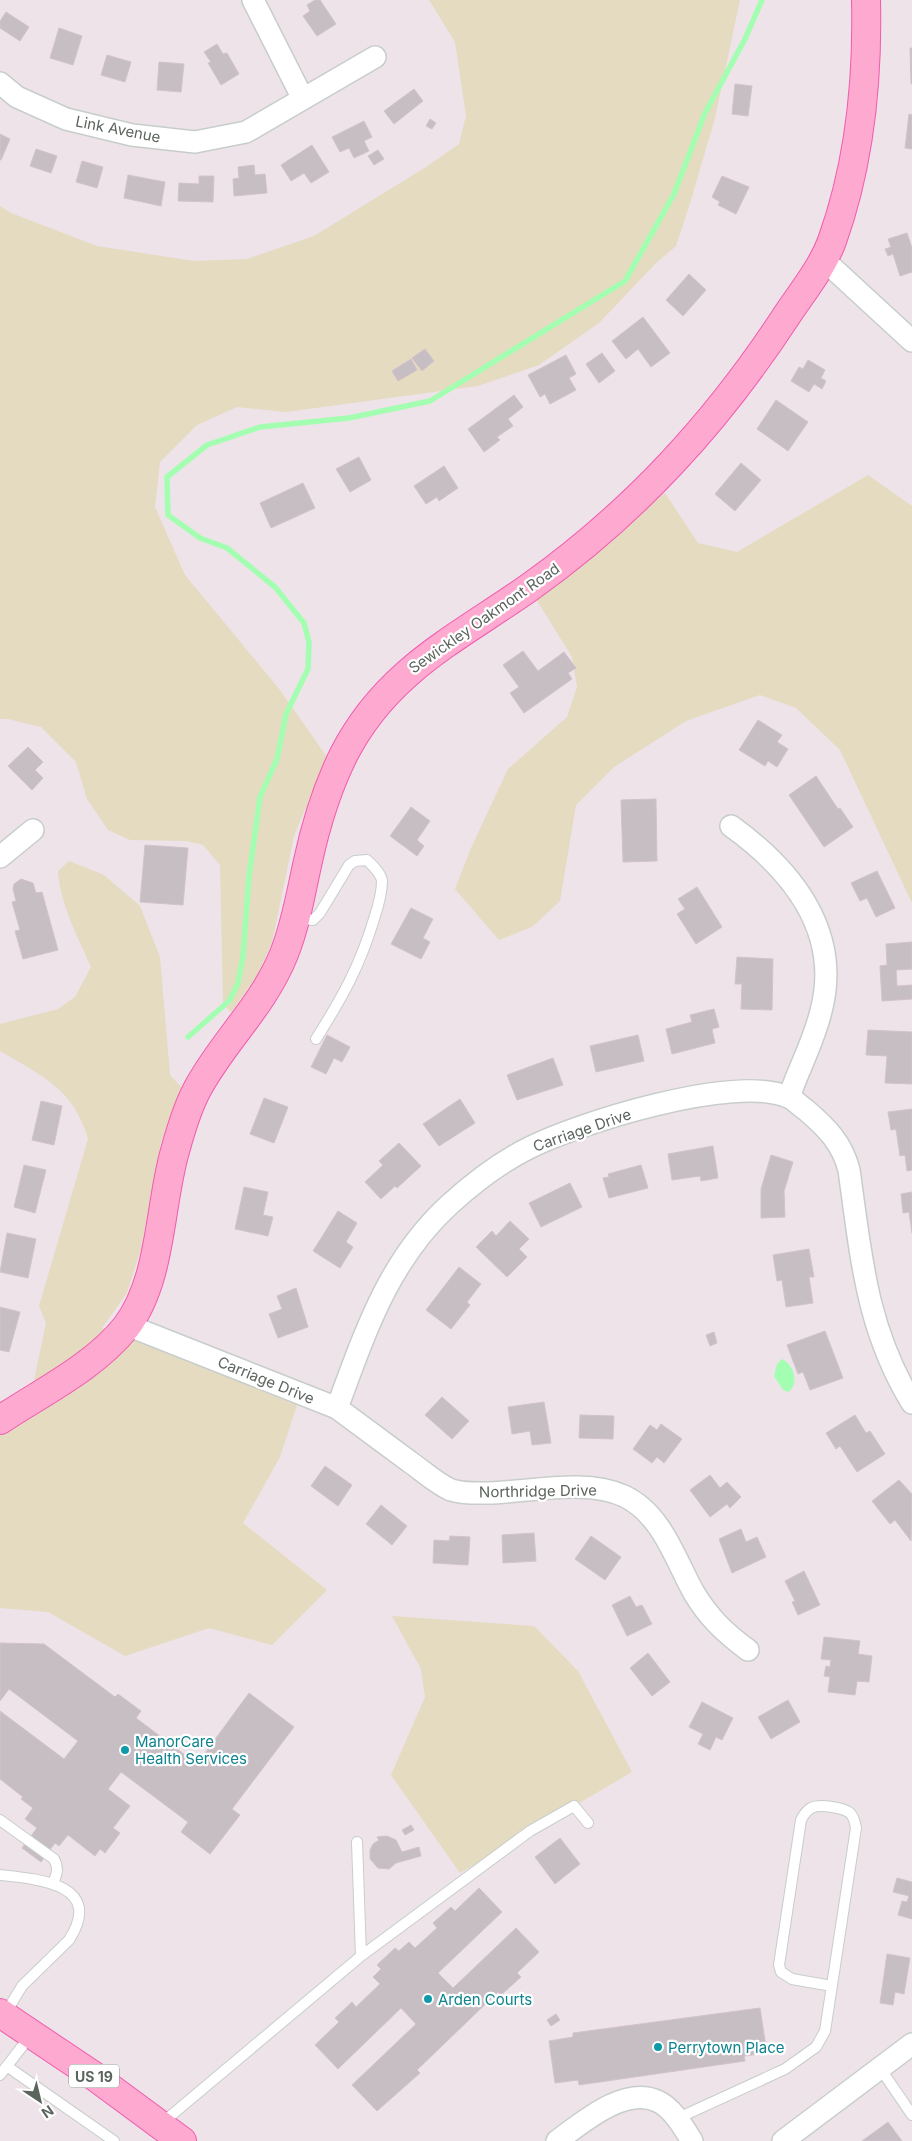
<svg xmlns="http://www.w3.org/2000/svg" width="912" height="2141" font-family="Inter,sans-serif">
  <rect width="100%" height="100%" fill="#eee3e9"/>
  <!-- green -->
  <path fill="#e5dbc0" d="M429 0H740L715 118 691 200 676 246 656 263 599 323 539 365 478 386 286 412 237 407 197 425 160 462 155 507 185 575 280 690 327 757 294 836 272 943 257 976 231 1013 223 1002 220 865 203 845 186 841 130 840 108 830 87 799 76 762 41 727 8 719H0V206L11 213 97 246 194 261 247 259 314 236 426 167 459 144 466 116 455 42Z
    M868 475 912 506V903L840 750 796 708 760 695 686 721 614 767 576 805 560 901 532 927 499 940 455 889 471 848 508 769 567 717 577 687 572 657 536 599 665 493 698 543 737 552Z
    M69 861 104 875 140 906 160 957 170 1075 184 1090 161 1142 141 1249 127 1293 102 1328 297 1405 280 1457 243 1523 327 1590 272 1645 209 1628 125 1656 48 1612 0 1608V1432L27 1414 46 1323 39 1306 88 1139C74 1089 42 1076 0 1051V1024L58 1009 75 997 91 967C78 937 60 904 58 871Z
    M392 1616 534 1626 578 1671 632 1772 460 1873 391 1775 425 1697 421 1669Z"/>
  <!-- water -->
  <path fill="#a4feb1" d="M782 1359C794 1365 800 1384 788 1392L783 1390 774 1376 777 1364Z"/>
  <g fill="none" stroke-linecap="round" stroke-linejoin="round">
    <!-- stream -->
    <path stroke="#a4feb1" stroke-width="5.5" d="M188 1037 229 1001 238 983 243 956 249 876 260 797 277 759 286 714 308 669 309 642 304 623 275 587 227 548 200 538 168 515 167 477 207 445 260 427 349 418 430 401 625 281 674 194 705 113 745 39 762 0"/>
  </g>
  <!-- building -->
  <path fill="#c7bec4" stroke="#d3c2cc" d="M315 0H320L336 24 317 36 303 16 310 11 307 5Z
    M6 12 29 27 20 41 0 28V21Z
    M59 28 82 36 73 65 50 58Z
    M217 44 223 54 227 53 239 74 221 85 208 63 211 62 204 52Z
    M910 48H912V84H911Z
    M107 55 131 62 125 82 101 75Z
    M159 62 184 64 181 92 157 90Z
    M735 84 752 86 748 116 732 114Z
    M414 89 423 101 394 124 384 111Z
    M909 114 912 115V149L905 148Z
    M430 119 436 123 432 129 426 126Z
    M364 121 372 137 364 141 369 151 354 158 349 148 340 152 332 137Z
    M0 134 10 139 1 160H0Z
    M312 145 329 172 311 183 304 173 291 181 281 165Z
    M36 149 57 156 51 173 30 166Z
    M378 150 384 159 374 165 368 156Z
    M82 161 103 167 97 188 76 182Z
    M254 165 255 175 265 174 267 193 234 196 233 179 239 178 238 167Z
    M128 175 165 182 161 206 124 198Z
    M199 176H214L213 202 178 201 179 183 199 184Z
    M722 176 749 187 736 214 718 205 720 202 712 197Z
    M907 233 912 248V272L900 276 893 254 888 256 885 249 891 247 888 239Z
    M689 274 706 290 683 316 666 300Z
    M643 317 670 353 651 367 638 349 626 359 612 341Z
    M425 349 434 361 422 371 412 358Z
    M602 353 615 371 599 383 586 364Z
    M566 355 576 374 569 378 576 390 550 404 545 394 540 397 528 375Z
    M411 359 417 370 398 381 392 371Z
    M808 360 825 370 821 378 826 381 822 389 814 384 809 392 791 381 799 367 803 369Z
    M514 395 523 407 508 419 513 426 497 437 500 440 484 452 468 429Z
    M776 400 808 422 788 451 757 429Z
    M359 457 371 480 350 492 336 469Z
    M741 463 761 480 735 511 715 494Z
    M444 466 458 488 439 501 437 497 426 504 414 486Z
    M303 483 315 508 271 528 260 503Z
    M523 651 538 671 564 652 576 668 568 673 572 679 524 713 510 693 519 687 503 665Z
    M758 720 782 735 777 742 788 749 777 767 768 761 765 766 739 750Z
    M28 747 43 762 35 770 43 778 32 790 8 766Z
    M816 776 838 809 840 808 853 827 824 847 789 795Z
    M656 799 657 861 623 862 621 800Z
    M411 807 430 821 417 840 424 846 417 856 390 836Z
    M145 845 188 848 183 905 140 902Z
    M877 871 895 908 876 917 867 898 860 901 851 883Z
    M21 879 33 883 36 893 42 892 58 950 23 959 15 931 20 930 12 902 16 901 13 889 14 884Z
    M697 887 722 927 696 944 677 914 685 909 678 899Z
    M411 908 433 919 423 938 430 942 421 959 391 944Z
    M912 942V969L896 970 897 986 912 985V999L882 1001 880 966 887 965 886 944Z
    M737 957 773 959 772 1010 741 1009 742 984H735Z
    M714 1009 719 1027 712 1029 715 1043 672 1054 666 1029 692 1022 690 1015Z
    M868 1030 912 1032V1084L885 1083 887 1056 866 1055Z
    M327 1035 350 1047 342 1062 334 1058 326 1074 311 1067Z
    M638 1035 644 1061 596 1072 590 1046Z
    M553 1058 563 1085 517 1100 507 1075Z
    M264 1098 288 1107 274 1143 250 1134Z
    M460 1099 475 1123 439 1146 423 1124Z
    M41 1101 62 1106 54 1145 32 1140Z
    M912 1109V1170L907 1171 905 1155 900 1156 896 1129 891 1130 888 1112Z
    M399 1143 421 1166 397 1188 395 1186 381 1199 365 1182 383 1165 379 1161Z
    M713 1146 718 1178 701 1181 700 1176 672 1180 668 1154Z
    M771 1155 793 1162 784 1191 785 1217 761 1218V1189Z
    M24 1165 46 1170 35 1213 14 1207Z
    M641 1165 648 1188 609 1198 603 1178 609 1177 608 1174Z
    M570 1183 582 1207 541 1227 529 1203Z
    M244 1187 268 1192 263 1215 273 1217 268 1236 235 1229Z
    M912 1192V1233L909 1212 903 1213 901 1194Z
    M338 1211 357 1223 346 1242 353 1247 340 1268 313 1251Z
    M510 1221 529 1239 519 1249 527 1257 507 1277 476 1247 492 1231 496 1236Z
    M7 1233 36 1239 28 1278 0 1272Z
    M809 1249 814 1277H809L813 1303 786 1307 782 1280 777 1281 773 1255Z
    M459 1267 481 1284 467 1302 470 1305 451 1329 426 1310Z
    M296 1288 308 1327 278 1338 269 1314 282 1309 277 1296Z
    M0 1307 20 1312 9 1352 0 1350Z
    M825 1331 843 1378 810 1390 803 1372 798 1374 787 1345Z
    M714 1332 717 1343 710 1346 706 1335Z
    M442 1397 469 1421 452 1439 425 1415Z
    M544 1402 551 1443 532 1445 530 1431 512 1434 508 1407Z
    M580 1415 614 1416 613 1439 579 1438Z
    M855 1415 866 1433 870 1431 885 1454 857 1472 840 1446 836 1449 826 1433Z
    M661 1424 682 1439 664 1463 657 1457 652 1463 633 1449 650 1425 657 1430Z
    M325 1466 352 1485 338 1506 311 1486Z
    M710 1475 720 1488 727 1482 741 1497 730 1508 727 1504 710 1517 690 1490Z
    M899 1480 912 1494 911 1541 895 1520 890 1524 872 1501Z
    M381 1505 407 1526 392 1545 366 1524Z
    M741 1529 746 1542 757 1537 766 1557 732 1573 719 1539Z
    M534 1533 536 1561 503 1563 502 1535Z
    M450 1536 470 1537 468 1565 433 1563 434 1540 449 1541Z
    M591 1536 621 1557 605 1580 575 1559Z
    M804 1571 820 1605 798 1615 792 1602 795 1601 785 1581Z
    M630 1596 636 1607 642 1605 652 1624 627 1636 612 1605Z
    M824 1637 860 1641 858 1654 872 1656 869 1682 857 1681 855 1695 828 1692 830 1677 824 1676 826 1666 830 1667 831 1660 821 1659Z
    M0 1643 44 1644 115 1697 118 1694 141 1711 136 1718 197 1764 249 1693 294 1727 232 1809 240 1815 210 1854 181 1832 188 1822 121 1772 108 1789 130 1806 113 1828 120 1833 105 1853 100 1849 95 1856 68 1835 59 1846 55 1843 41 1862 22 1848 37 1828 25 1819 33 1808 21 1799 23 1797 0 1779V1711L64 1759 78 1741 9 1689 0 1701Z
    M648 1653 670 1682 652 1696 630 1668Z
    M788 1700 800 1722 771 1739 758 1717Z
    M702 1702 733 1718 722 1740 716 1737 710 1750 698 1744 703 1734 689 1727Z
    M411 1825 414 1830 405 1835 402 1830Z
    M387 1836 396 1840 402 1852 419 1847 421 1856 396 1863 389 1869 378 1868 370 1859V1850L373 1844 379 1840 377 1837Z
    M560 1838 580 1864 555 1884 535 1857Z
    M897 1878 912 1882V1919L898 1915 902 1901 907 1902 909 1896 893 1892Z
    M479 1888 502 1912 438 1973 453 1988 516 1928 539 1952 517 1973 521 1977 501 1995 498 1992 417 2070 420 2073 377 2111 352 2085 416 2024 401 2008 338 2069 315 2045 339 2022 335 2018 352 2002 356 2007 380 1984 373 1977 381 1969 377 1965 395 1948 399 1951 409 1942 415 1948 437 1928 433 1923 451 1907 455 1911Z
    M887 1954 910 1958 904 1994 895 1992 893 2005 880 2003Z
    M760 2008 767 2053 744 2056 745 2061 579 2085 578 2080 555 2083 549 2041 573 2037V2033Z
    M556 2014 560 2020 551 2026 547 2020Z
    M888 2122 902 2141H862Z"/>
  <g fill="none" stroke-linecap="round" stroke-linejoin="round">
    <defs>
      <path id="service" d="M296 918 313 920 320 913 349 865 355 861 367 860C372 865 381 873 382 881 382 894 378 907 374 919 360 966 342 998 316 1039
        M0 1820 54 1859C59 1868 57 1874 53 1883
        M357 1842 361 1956
        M0 1875C38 1879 105 1884 69 1940L22 1986 5 2014
        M8 2067 114 2141
        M880 2068 912 2115
        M0 2075 31 2035
        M676 2119 785 2069 816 2047 825 2031 856 1828C855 1822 854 1817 850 1813 842 1807 819 1804 811 1808 806 1811 803 1816 801 1820L779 1965 781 1972 792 1979 832 1986
        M162 2123 361 1956 530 1831 574 1806 588 1823"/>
      <path id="minor" d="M253 0 303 99
        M0 83 17 97 66 119 132 135 195 142 246 132 375 57
        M824 260 912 341
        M731 826C792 870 842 932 821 1011 814 1041 799 1068 789 1097
        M0 857 33 830
        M127 1325 337 1408C365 1333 388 1261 449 1205 472 1184 498 1164 525 1150 576 1123 735 1074 788 1097 794 1099 800 1106 806 1110 827 1128 842 1143 849 1170 861 1255 866 1328 912 1403
        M337 1408C361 1426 386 1444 410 1462 423 1471 437 1484 451 1490 463 1494 477 1493 489 1493 530 1492 586 1478 624 1496 662 1514 675 1559 694 1593 709 1618 725 1633 748 1650
        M557 2141C582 2123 624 2086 657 2101 672 2107 684 2128 692 2141
        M783 2141 912 2044"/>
      <path id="primary" d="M0 1420C42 1392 94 1367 126 1327 162 1280 159 1206 175 1151 181 1129 188 1105 199 1086 225 1039 263 1006 284 954 296 924 301 892 308 861 316 824 327 788 344 754 387 670 458 638 530 587 635 512 717 422 787 315 803 291 822 268 832 241 860 163 868 82 866 0
        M0 2013 94 2076 182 2141"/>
    </defs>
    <!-- service casing -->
    <use href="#service" stroke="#c7ceca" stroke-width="12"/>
    <!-- minor casing -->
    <use href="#minor" stroke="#c7ceca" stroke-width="24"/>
    <!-- primary casing -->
    <use href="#primary" stroke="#f05baf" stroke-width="30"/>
    <!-- service -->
    <use href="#service" stroke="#fff" stroke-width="10"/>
    <!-- minor -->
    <use href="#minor" stroke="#fff" stroke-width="21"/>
    <!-- primary -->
    <use href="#primary" stroke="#fea9cf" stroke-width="28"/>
  </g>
  <!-- markers -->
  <g fill="#0f9aa8" stroke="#fff" stroke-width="2">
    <circle cx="125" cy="1750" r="5"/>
    <circle cx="428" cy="1999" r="5"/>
    <circle cx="658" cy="2047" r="5"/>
  </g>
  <g text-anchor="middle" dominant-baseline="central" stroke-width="4.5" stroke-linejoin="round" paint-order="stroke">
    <!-- shield labels -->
    <rect fill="#fff" stroke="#8d928e" stroke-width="1" x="69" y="2064.5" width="50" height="23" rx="4"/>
    <g font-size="14" font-weight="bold" fill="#5c645e">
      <text x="94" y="2076">US 19</text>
    </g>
    <!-- street labels -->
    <g font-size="15" fill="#5c645e" stroke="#fff">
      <text transform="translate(118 129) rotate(11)">Link Avenue</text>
      <text transform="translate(484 618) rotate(-35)">Sewickley Oakmont Road</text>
      <text transform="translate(582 1130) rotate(-19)">Carriage Drive</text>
      <text transform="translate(266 1380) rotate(22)">Carriage Drive</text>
      <text transform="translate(538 1491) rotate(-1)">Northridge Drive</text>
    </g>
    <!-- culture labels -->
    <g font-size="15" fill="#0d838f" stroke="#fff" text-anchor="start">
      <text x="135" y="1741">ManorCare<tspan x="135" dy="17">Health Services</tspan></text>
      <text x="438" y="1999">Arden Courts</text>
      <text x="668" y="2047">Perrytown Place</text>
    </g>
  </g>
  <!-- north arrow -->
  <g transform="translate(40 2101) rotate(145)" stroke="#ffffff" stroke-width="4" paint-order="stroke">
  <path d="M0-4L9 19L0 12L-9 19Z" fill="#5c645e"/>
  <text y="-8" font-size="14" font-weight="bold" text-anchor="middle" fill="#5c645e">N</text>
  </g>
</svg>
